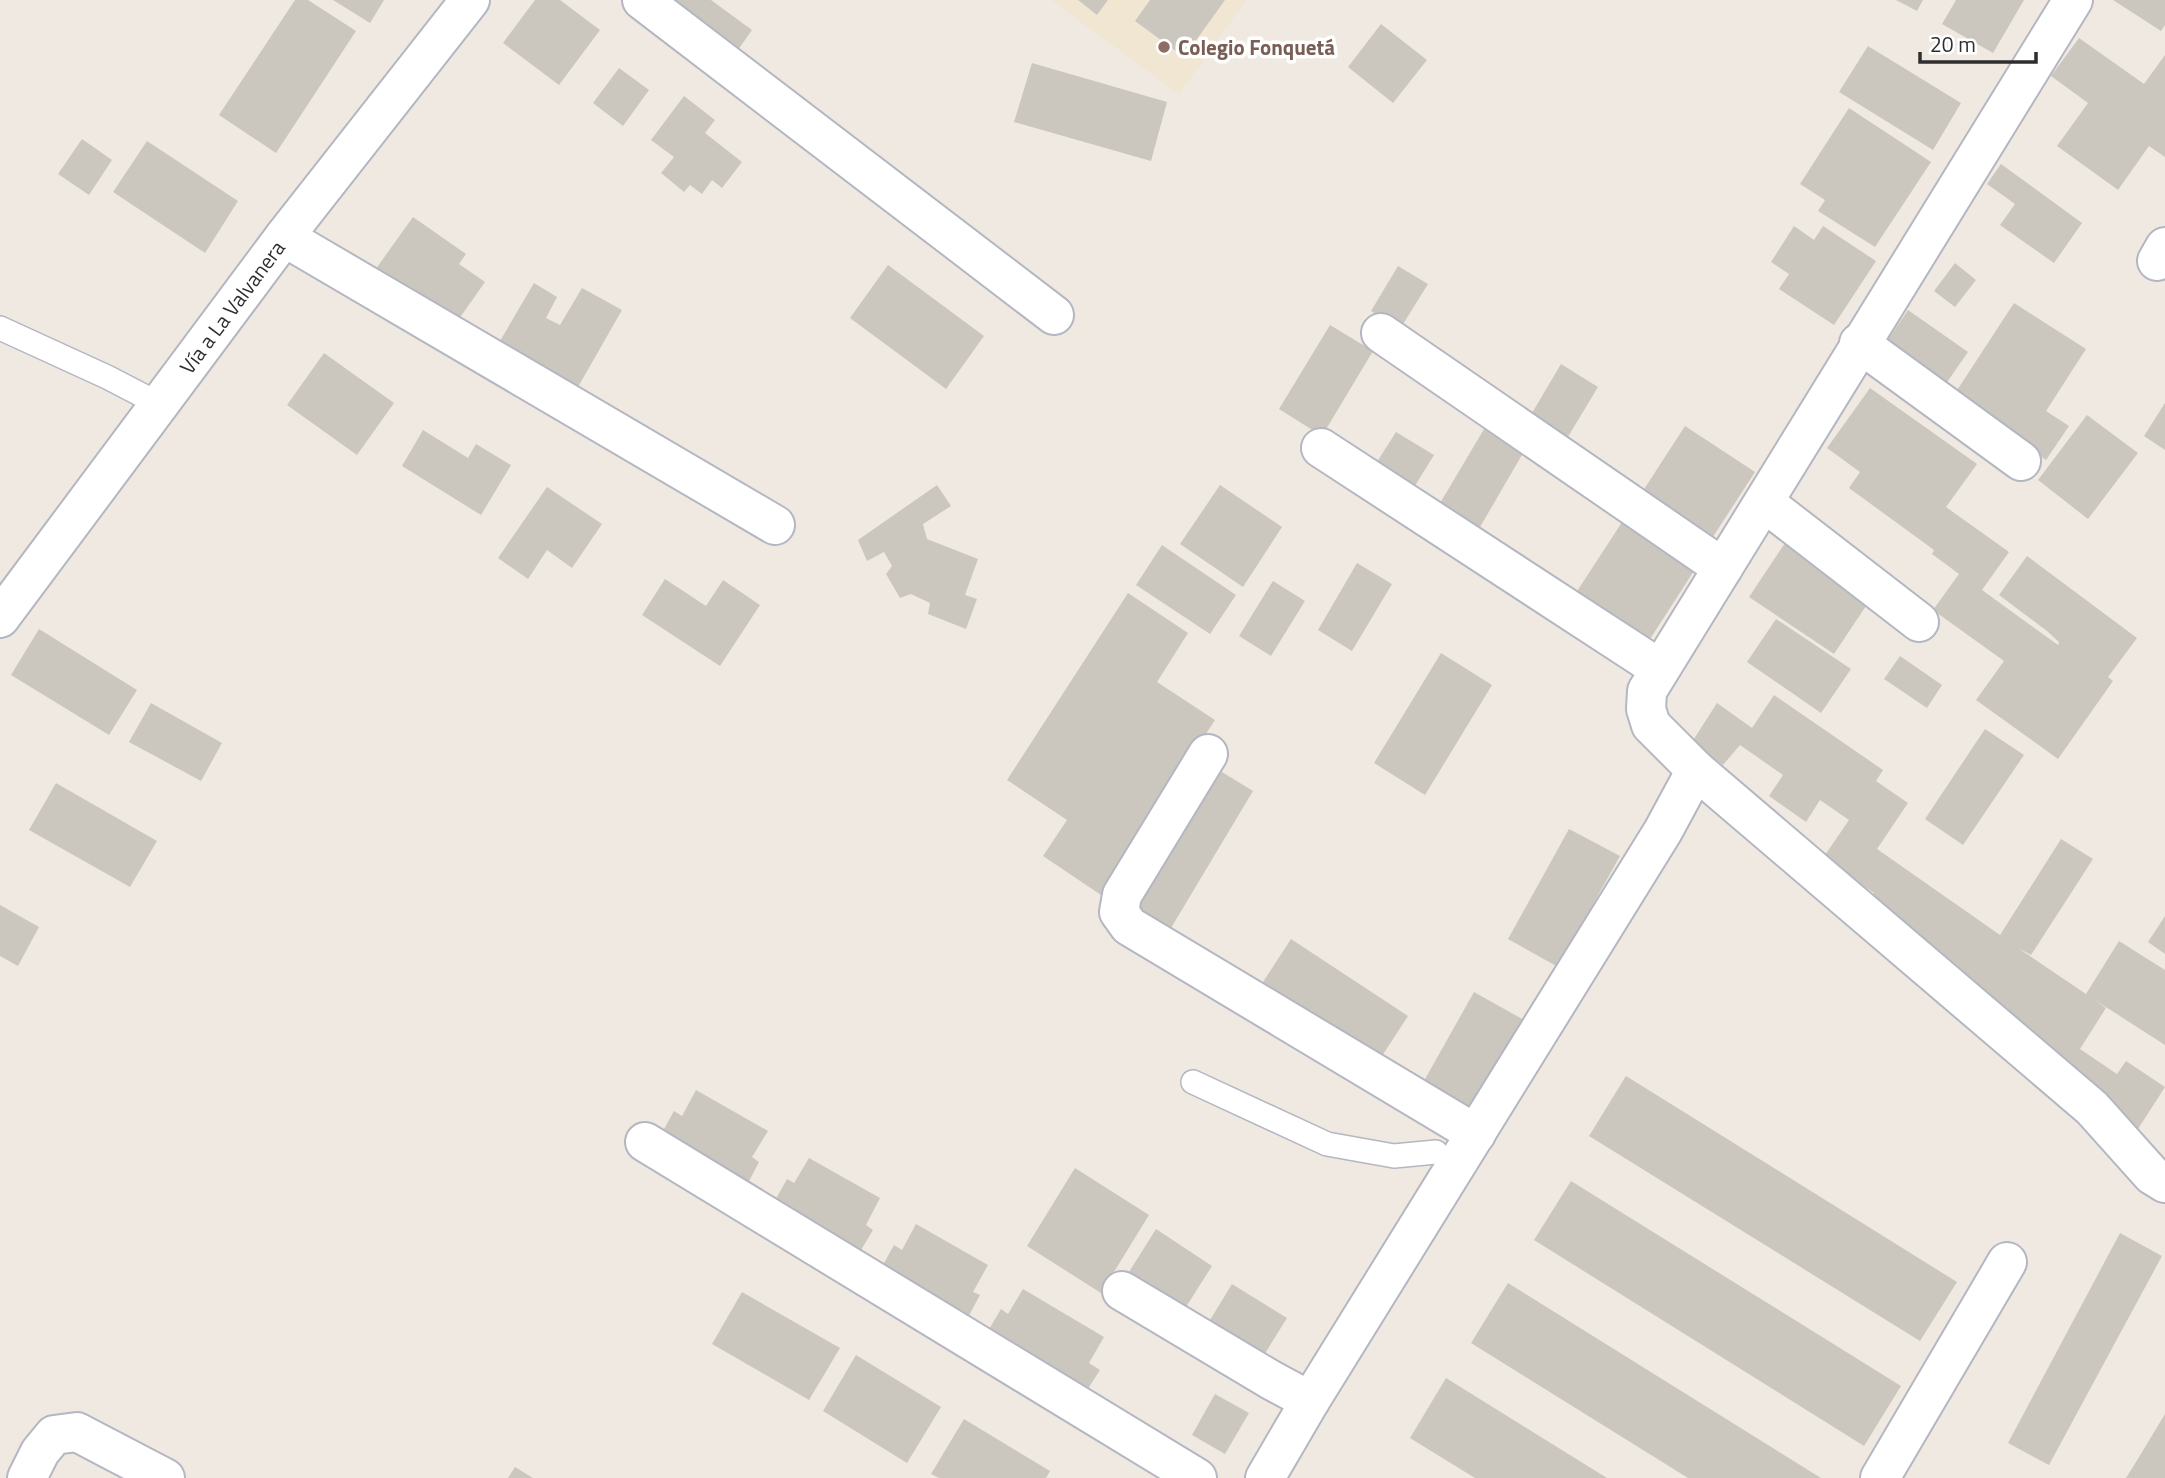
<svg xmlns="http://www.w3.org/2000/svg" width="2165" height="1478" font-family="'Titillium Web',sans-serif">
  <rect width="100%" height="100%" fill="#efe9e1"/>
  <!-- education -->
  <path fill="#f0e6d1" d="M1051 0H1246L1179 94Z"/>
  <!-- building -->
  <path fill="#cbc7bf" d="M295 0H308L356 31 276 153 219 115Z
    M333 0H384L370 23Z
    M535 0H560L600 30 559 85 503 43Z
    M655 0H711L752 30 733 57Z
    M1078 0H1108L1097 15Z
    M1150 0H1225L1184 57 1135 21Z
    M1896 0H1923L1917 11Z
    M1956 0H2024L1993 53 1942 24Z
    M2113 0H2165V25L2161 31Z
    M1381 24 1427 60 1393 103 1348 67Z
    M2079 38 2144 84 2165 55V157L2149 146 2118 190 2057 146 2088 103 2051 76Z
    M1868 46 1961 103 1933 150 1839 92Z
    M1032 63 1167 102 1151 161 1014 122Z
    M619 68 649 90 623 126 593 103Z
    M684 96 715 120 705 133 742 162 722 188 712 180 702 194 690 185 684 192 661 173 674 157 651 140Z
    M1849 108 1931 162 1875 247 1818 211 1825 200 1800 184Z
    M82 139 112 160 89 195 58 174Z
    M147 141 238 201 205 253 113 192Z
    M2001 164 2082 223 2054 263 2000 225 2015 204 1987 184Z
    M413 217 466 254 459 264 485 282 454 326 375 270Z
    M1794 226 1814 240 1823 226 1876 261 1834 325 1779 289 1789 274 1771 262Z
    M1955 263 1976 280 1955 307 1934 291Z
    M888 265 984 336 946 389 850 318Z
    M1398 266 1428 284 1400 329 1371 311Z
    M534 283 557 297 546 318 560 325 582 288 622 310 578 387 500 341Z
    M2014 303 2086 349 2046 411 2069 426 2046 460 1952 398Z
    M1908 310 1968 352 1943 388 1883 347Z
    M1330 325 1373 351 1322 436 1279 409Z
    M324 353 394 403 357 455 287 405Z
    M1561 364 1598 387 1566 440 1529 418Z
    M1870 388 1977 464 1946 507 2009 552 1982 590 2058 645 2059 642 2047 631 1999 595 2027 556 2137 638 2108 677 2113 681 2058 759 1976 700 2004 661 1933 610 1959 574 1932 554 1934 550 1849 488 1860 472 1827 448Z
    M2165 403V450L2144 436Z
    M2087 415 2138 453 2088 519 2038 480Z
    M1487 424 1526 448 1476 534 1436 510Z
    M1685 426 1755 472 1709 543 1639 497Z
    M423 430 468 458 476 444 511 465 481 515 402 466Z
    M1396 432 1434 455 1413 489 1375 465Z
    M937 485 951 506 923 524 927 539 978 559 965 595 977 599 966 629 928 614 930 603 911 594 900 598 886 574 892 566 884 552 867 561 858 540Z
    M1220 485 1282 527 1243 587 1180 544Z
    M547 487 602 524 572 568 547 550 528 579 498 558Z
    M1628 513 1701 560 1643 650 1570 602Z
    M1791 534 1876 591 1834 654 1749 597Z
    M1162 545 1236 595 1210 634 1136 585Z
    M1357 563 1392 584 1352 651 1318 630Z
    M665 579 706 606 723 580 760 605 720 666 642 615Z
    M1273 581 1305 601 1271 656 1239 636Z
    M1128 593 1188 633 1157 682 1215 720 1101 895 1043 856 1067 820 1007 780Z
    M1776 619 1851 669 1821 713 1747 662Z
    M39 629 137 690 109 735 11 675Z
    M1441 653 1492 685 1425 795 1374 763Z
    M1900 656 1942 685 1927 708 1884 679Z
    M1774 695 1883 770 1876 781 1908 803 1877 849 2000 935 2061 839 2093 859 2031 955 2018 948 2086 994 2119 941 2165 970V1045L2095 1000 2106 1008 2080 1049 2117 1074 2126 1061 2165 1087 2138 1129 2099 1103 1861 912 1874 893 1823 858 1849 820 1820 800 1806 822 1769 796 1783 775 1740 745 1723 765 1692 742 1717 703 1752 728Z
    M151 703 222 743 201 781 129 742Z
    M1985 729 2024 755 1963 845 1925 819Z
    M1217 769 1253 791 1165 938 1130 916Z
    M56 783 157 841 130 887 29 830Z
    M1569 829 1620 856 1558 967 1508 939Z
    M0 905 39 927 18 966 0 956Z
    M2165 916V954L2148 942Z
    M1291 939 1408 1016 1378 1062 1261 985Z
    M1474 992 1524 1020 1470 1116 1420 1088Z
    M1626 1076 1957 1282 1920 1341 1589 1136Z
    M696 1090 768 1131 752 1157 759 1162 746 1187 659 1138 674 1111 682 1116Z
    M809 1158 880 1198 866 1225 873 1230 858 1255 772 1206 787 1179 794 1183Z
    M1075 1168 1149 1215 1101 1293 1027 1246Z
    M1571 1181 1901 1386 1864 1446 1534 1240Z
    M916 1224 988 1265 973 1292 980 1295 966 1321 879 1272 894 1245 902 1250Z
    M1156 1229 1212 1266 1186 1307 1129 1272Z
    M2120 1233 2162 1256 2049 1465 2008 1443Z
    M1508 1283 1821 1478H1688L1471 1343Z
    M1232 1284 1287 1318 1264 1355 1210 1320Z
    M1023 1289 1104 1337 1089 1363 1100 1370 1084 1395 985 1336 1001 1309 1008 1314Z
    M742 1292 840 1348 809 1400 712 1344Z
    M856 1355 941 1407 907 1463 823 1411Z
    M1446 1378 1607 1478H1475L1410 1438Z
    M1215 1394 1249 1413 1225 1454 1192 1435Z
    M2165 1414V1478H2126L2136 1462Z
    M964 1419 1050 1471 1046 1478H939L931 1474Z
    M515 1467 533 1478H508Z"/>
  <g fill="none" stroke-linecap="round" stroke-linejoin="round">
    <defs>
      <path id="service" d="M0 328 107 377 159 404
        M1193 1082 1327 1144 1394 1156 1436 1152"/>
      <g id="minor">
        <path d="M642 0 1054 315"/>
        <path d="M2073 0 1647 691 1646 709 1651 725 1696 770 2092 1108 2152 1175 2165 1183"/>
        <path d="M284 237 775 525"/>
        <path d="M2157 261 2165 247"/>
        <path d="M1381 333 1723 568"/>
        <path d="M1859 343 2021 461"/>
        <path d="M1321 448 1660 669"/>
        <path d="M1765 503 1919 622"/>
        <path id="s1" d="M0 618 284 237 470 0"/>
        <path d="M1208 754 1122 895 1119 912 1129 926 1476 1134"/>
        <path d="M645 1142 1197 1478"/>
        <path d="M1122 1291 1271 1380 1310 1401"/>
        <path d="M27 1478 40 1452 54 1435 77 1432 165 1478"/>
        <path d="M1265 1478 1310 1401 1663 831 1696 770"/>
        <path d="M1880 1478 2007 1262"/>
      </g>
    </defs>
    <!-- service casing -->
    <use href="#service" stroke="#b4b7c1" stroke-width="26"/>
    <!-- minor casing -->
    <use href="#minor" stroke="#b4b7c1" stroke-width="42"/>
    <!-- service -->
    <use href="#service" stroke="#fff" stroke-width="23"/>
    <!-- minor -->
    <use href="#minor" stroke="#fff" stroke-width="38"/>
  </g>
  <!-- markers -->
  <circle fill="#8d6e63" stroke="#fff" stroke-width="2.5" cx="1164" cy="47" r="7"/>
  <g text-anchor="middle" dominant-baseline="central" stroke-width="7" stroke-linejoin="round" paint-order="stroke">
    <!-- education labels -->
    <g font-size="21" font-weight="bold" fill="#785e54" stroke="#fff" text-anchor="start">
      <text x="1178" y="47">Colegio Fonquetá</text>
    </g>
    <!-- street labels -->
    <g font-size="21" fill="#2e2e2e" stroke="#fff">
      <text stroke="none"><textPath href="#s1" startOffset="388">Vía a La Valvanera</textPath></text>
    </g>
  </g>
  <!-- scale -->
  <path d="M1920 52v10h116v-10" fill="none" stroke="#2e2e2e" stroke-width="3.5"/>
  <text x="1930" y="52" font-size="21" fill="#2e2e2e" stroke="#ffffff" stroke-width="5" paint-order="stroke">20 m</text>
</svg>
